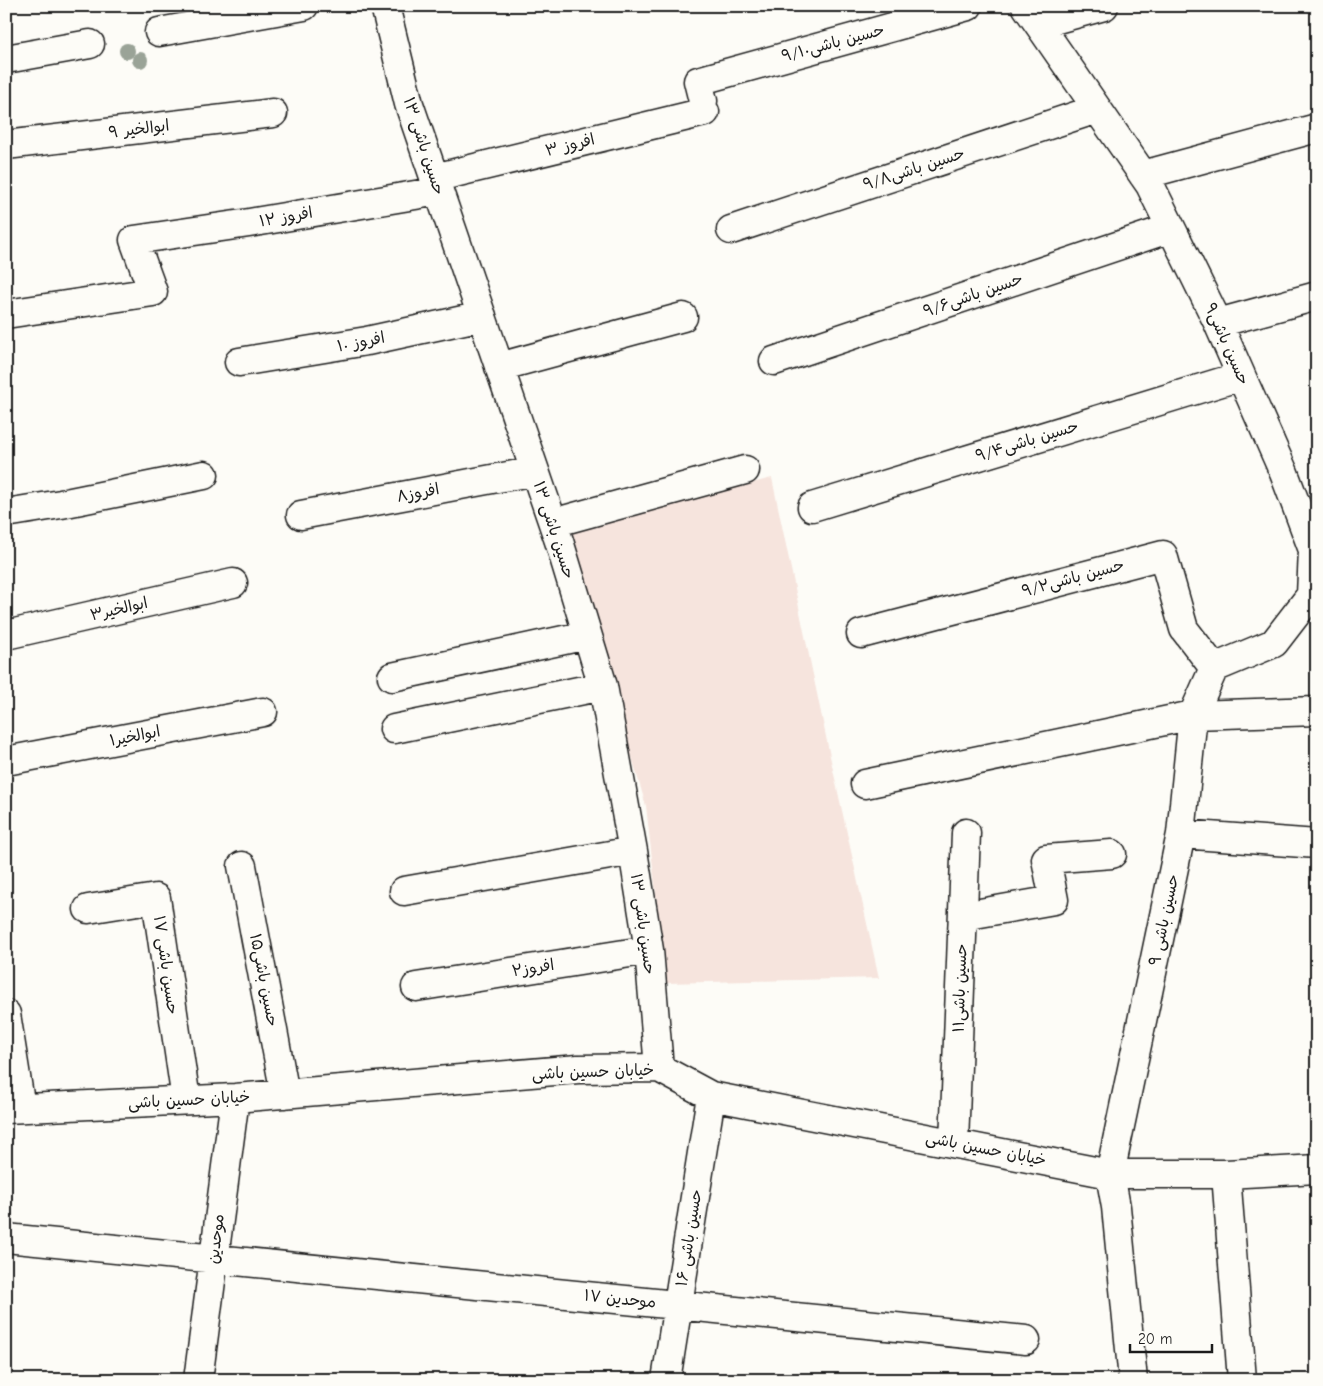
<svg xmlns="http://www.w3.org/2000/svg" width="1323" height="1386" font-family="'Comic Neue','Playpen Sans Arabic',sans-serif">
  <rect width="100%" height="100%" fill="#fdfcf7"/>
  <filter id="ink" filterUnits="userSpaceOnUse"><feTurbulence type="fractalNoise" baseFrequency=".02" numOctaves="2"/><feDisplacementMap in="SourceGraphic" scale="10" xChannelSelector="R" yChannelSelector="G"/><feConvolveMatrix kernelMatrix="1 2 1 2 8 2 1 2 1" color-interpolation-filters="sRGB"/></filter>
  <g filter="url(#ink)">
    <!-- built -->
    <path fill="#f6e4dd" d="M772 478 830 756 879 978 666 983 646 806 566 530Z"/>
    <g fill="none" stroke-linecap="round" stroke-linejoin="round">
      <defs>
        <path id="minor" d="M385 6 409 104 559 541 603 686 633 851 649 950 659 1068
          M1026 6 1150 185 1218 323 1284 473 1313 550 1311 595 1274 643 1214 668
          M1039 24 1104 6
          M159 32 304 6
          M6 59 90 44
          M703 101 698 81 968 6
          M6 145 273 113
          M1143 175 1317 128
          M434 178 705 112
          M731 230 1097 109
          M6 314 153 292 134 240 249 223 439 191
          M1218 323 1317 296
          M774 361 1171 228
          M239 362 367 341 482 316
          M499 367 683 317
          M812 507 1241 376
          M6 513 61 504 204 475
          M301 515 535 471
          M553 523 745 470
          M861 634 1163 555 1184 629 1214 668
          M6 635 233 583
          M392 677 587 635
          M394 729 603 686
          M6 761 263 712
          M865 784 1193 715 1317 711
          M1181 834 1317 844
          M242 866 285 1094
          M404 891 633 851
          M88 909 156 898 186 1100
          M963 916 1054 900 1046 859 1112 854
          M416 987 649 950
          M6 1014 21 1108
          M6 1109 235 1098 578 1069 659 1068 711 1096 1110 1174H1226L1317 1169
          M954 1143 966 833
          M1226 1174 1242 1380
          M6 1238 1026 1340
          M198 1380 235 1098
          M666 1380 711 1096
          M1133 1380 1116 1207 1110 1174 1181 834 1193 715 1214 668"/>
      </defs>
      <!-- minor casing -->
      <use href="#minor" stroke="#1c1c1c" stroke-width="31"/>
      <!-- minor -->
      <use href="#minor" stroke="#fdfcf7" stroke-width="28"/>
    </g>
    <!-- trees -->
    <g fill="#9aa397">
      <circle cx="127" cy="51" r="8"/>
      <circle cx="140" cy="60" r="8"/>
    </g>
  </g>
  <g text-anchor="middle" dominant-baseline="central" stroke-width="4" stroke-linejoin="round" paint-order="stroke">
    <!-- street labels -->
    <g font-size="16" fill="#1c1c1c" stroke="#fdfcf7">
      <text transform="translate(833 43) rotate(-15)">حسین باشی۹/۱۰</text>
      <text transform="translate(139 129) rotate(-7)">ابوالخیر ۹</text>
      <text transform="translate(570 145) rotate(-14)">افروز ۳</text>
      <text transform="translate(424 146) rotate(72)">حسین باشی ۱۳</text>
      <text transform="translate(914 169) rotate(-18)">حسین باشی۹/۸</text>
      <text transform="translate(286 217) rotate(-10)">افروز ۱۲</text>
      <text transform="translate(973 295) rotate(-19)">حسین باشی۹/۶</text>
      <text transform="translate(361 342) rotate(-11)">افروز ۱۰</text>
      <text transform="translate(1227 344) rotate(66)">حسین باشی۹</text>
      <text transform="translate(1027 441) rotate(-17)">حسین باشی۹/۴</text>
      <text transform="translate(418 493) rotate(-11)">افروز۸</text>
      <text transform="translate(554 530) rotate(72)">حسین باشی ۱۳</text>
      <text transform="translate(1073 578) rotate(-15)">حسین باشی۹/۲</text>
      <text transform="translate(119 609) rotate(-13)">ابوالخیر۳</text>
      <text transform="translate(135 736) rotate(-11)">ابوالخیر۱</text>
      <text transform="translate(1164 920) rotate(-78)">حسین باشی ۹</text>
      <text transform="translate(643 924) rotate(82)">حسین باشی ۱۳</text>
      <text transform="translate(166 965) rotate(82)">حسین باشی ۱۷</text>
      <text transform="translate(533 968) rotate(-9)">افروز۲</text>
      <text transform="translate(264 980) rotate(79)">حسین باشی۱۵</text>
      <text transform="translate(960 988) rotate(-88)">حسین باشی۱۱</text>
      <text transform="translate(593 1072) rotate(-2)">خیابان حسین باشی</text>
      <text transform="translate(189 1100) rotate(-3)">خیابان حسین باشی</text>
      <text transform="translate(986 1149) rotate(11)">خیابان حسین باشی</text>
      <text transform="translate(689 1238) rotate(-81)">حسین باشی ۱۶</text>
      <text transform="translate(216 1239) rotate(-83)">موحدین</text>
      <text transform="translate(620 1299) rotate(6)">موحدین ۱۷</text>
    </g>
  </g>
  <!-- margin -->
  <rect width="1323" height="1386" fill="none" stroke="#fdfcf7" stroke-width="25"/>
  <rect x="12" y="12" width="1298" height="1361" fill="none" stroke="#1c1c1c" stroke-width="2" filter="url(#ink)"/>
  <!-- scale -->
  <path d="M1130 1344v8h82v-8" fill="none" stroke="#1c1c1c" stroke-width="2.5"/>
  <text x="1138" y="1344" font-size="15" fill="#1c1c1c" stroke="#fdfcf7" stroke-width="4" paint-order="stroke">20 m</text>
</svg>
